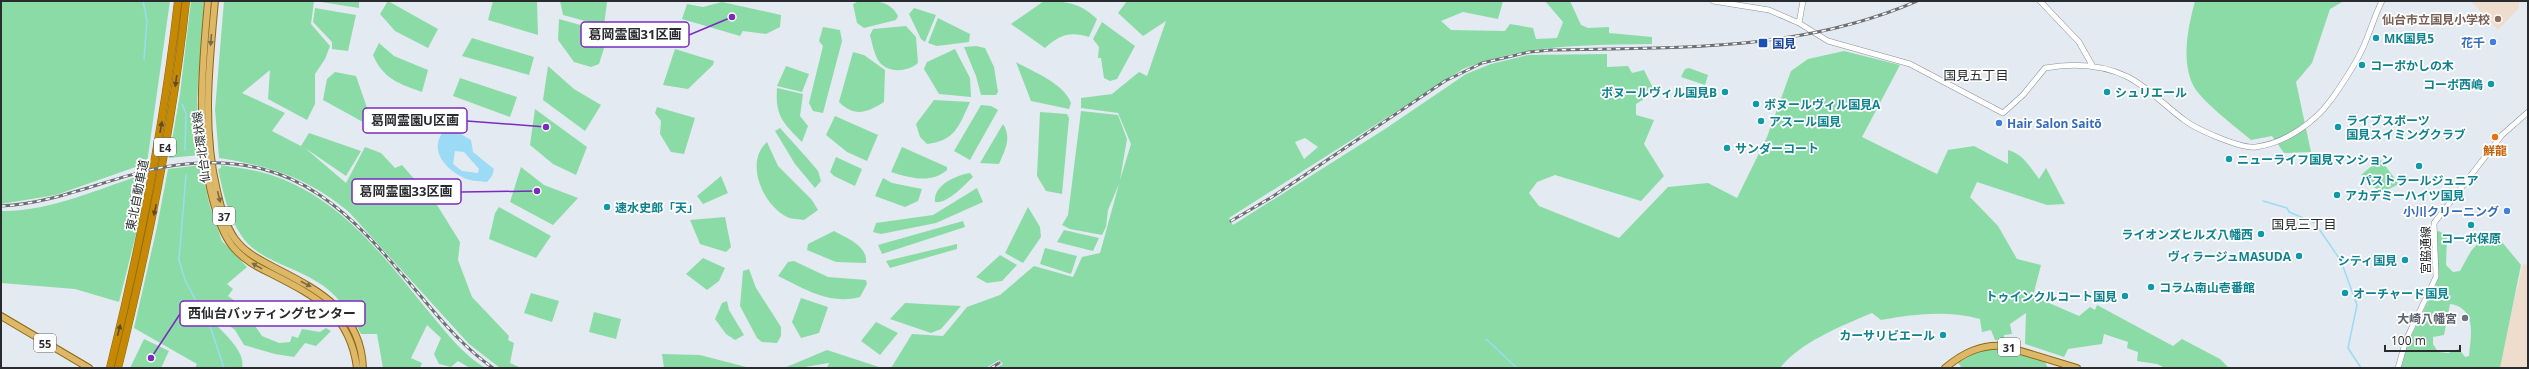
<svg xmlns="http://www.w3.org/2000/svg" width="2529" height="369" font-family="'Open Sans','Noto Sans JP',sans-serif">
  <rect width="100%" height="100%" fill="#e4eaf1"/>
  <!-- education -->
  <path fill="#eedccc" d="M2471 1H2519V8L2498 30Z
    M2523 264 2528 265V368H2498Z"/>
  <!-- green -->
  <path fill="#8bdba6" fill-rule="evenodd" d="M1 1H170L147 163 56 195 1 204Z
    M191 1H204L197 100 200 155 169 158 180 94Z
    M224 1H314L311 24 330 46 325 59 315 74V104L307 120 268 99 270 70 242 93 285 113 272 131 301 146 309 133 361 151 346 176 305 148 346 183 365 147 381 153 395 168 402 165 437 205 460 242 458 260 472 297 509 336 508 340 514 343 510 363 521 368H500L469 344 349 212C308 178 271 166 219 158L215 110Z
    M315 1H359V8Z
    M388 1 438 29 428 48 395 31 380 14Z
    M493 1H537L538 35 488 20Z
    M560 1H605L607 2 604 26 563 15Z
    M859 1C875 1 890 0 898 16L896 20 864 28 857 23 853 4Z
    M1044 1C1065 1 1081 3 1097 19L1089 37C1070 31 1059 35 1045 48L1011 24Z
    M1127 1H1503L1498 19 1463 12 1441 21 1451 30 1505 31 1510 24 1533 28 1536 39 1557 38 1563 22 1545 1H1570L1581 25 1588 28 1609 27V33L1652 37V44C1588 45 1524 44 1463 69L1229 218 1233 225 1385 129 1466 74 1491 64 1528 55 1607 54V67L1628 66 1632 73 1644 70 1655 92 1636 104V115L1654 120 1644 144 1664 176 1641 201 1555 175 1537 182 1529 193 1539 206 1619 238 1668 187 1708 183 1737 198 1767 137 1791 71 1808 59 1844 51 1900 65 1862 137 1937 174 1948 150 1974 146 2008 164V150C2023 154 2030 167 2039 179L2046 168 2065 204 2047 205 1977 182 1970 197 1998 226 2017 259 2041 265 2033 296 2079 316 2090 307 2095 310 2097 305 2173 346 2182 339 2220 359 2229 368H2165L2157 364 2137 361 2138 352 2127 348 2128 342 2104 334 2102 344 2068 349 2064 357 2025 344 2026 313 2010 324 2012 334 2004 335V340H1995L1991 330 1982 332 1980 319C1947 310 1914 314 1881 320L1872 313C1843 325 1799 343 1780 368H996L1003 364 999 360 986 368H891L912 334 943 336 967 307 1000 295 1034 266 1073 277 1082 257 1100 253 1119 184 1108 210 1106 227 1102 235 1070 229 1062 225 1068 215 1081 111 1118 115 1127 139 1120 180 1131 144 1118 113 1081 108V98L1112 94 1139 72 1147 76 1166 21 1143 36 1118 13ZM1305 138 1318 147 1304 159 1295 142Z
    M2195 1H2344L2330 9 2312 63 2296 82 2311 152 2284 153 2272 136 2251 140C2237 128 2200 100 2193 85 2181 60 2188 27 2195 1Z
    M722 2 781 15 780 27 766 34 743 31 740 36 682 19 687 4 703 7Z
    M315 8 356 15 348 51 332 49V42L313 22Z
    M914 8 936 15 925 42 921 39 909 14Z
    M938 18 970 34 969 42 937 46 928 43Z
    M559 19 609 33 599 64 591 67 574 62 558 40Z
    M1102 22 1135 46 1117 79 1110 81 1104 78 1101 58H1098L1099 47 1093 39Z
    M906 26 916 37 918 63C908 72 886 74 878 60 874 53 872 43 870 35L873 29Z
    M823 27 840 30 842 41 823 113 813 111 809 103 823 46 819 41Z
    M472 38 534 57 529 75 462 56Z
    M379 43 394 56 428 70 422 92C400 84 383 79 373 55Z
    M976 46 985 48 994 67 998 92 996 95H981L976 76 964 47Z
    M675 49 714 61 713 65 688 89 663 85Z
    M955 49 970 78 971 97 939 94 924 69 927 62Z
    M853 52 864 55 885 70 884 102C868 112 855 118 839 102Z
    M1016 62C1033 72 1064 83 1071 103L1069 109 1031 101Z
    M548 66 574 89 601 105 585 131 543 100Z
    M786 66 809 74 802 92 777 86Z
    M1689 68 1708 75 1705 85 1681 77 1685 69Z
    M335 72 356 76 373 125 372 127 323 100 327 79Z
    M460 78 517 97 510 117 453 96Z
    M777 88 803 94 800 116 808 126 802 142C783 123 775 116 777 88Z
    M934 100 970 102C959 126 955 141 927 144L920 137 916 124Z
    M981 105 991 106 998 110 970 160 954 151Z
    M657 107 695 118 684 154 671 152 660 134 661 121 655 113Z
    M535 109 587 147 576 175 553 164 530 145Z
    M1040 112 1067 114 1069 118 1062 194 1046 191 1037 176Z
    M835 116 878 135 867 161 847 152 826 135Z
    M1003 124C1012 138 1005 150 999 164L980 163Z
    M780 128 807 158 818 171 821 181 815 188 795 164 775 131Z
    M767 142 778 166 812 200 818 210 804 220C799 219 793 219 789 218 763 207 744 162 767 142Z
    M902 147 947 167V170C931 184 910 178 891 172Z
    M836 157 862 169 855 186 834 176 830 172Z
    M2380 159 2399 184 2383 192 2371 186 2361 175Z
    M201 165 209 203 222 241 247 267 227 284 233 289 228 296 256 316 251 320 262 336 279 343 290 342 292 336 298 338 302 329 320 332 326 328 331 331 316 346 305 343 294 357 275 354 244 345 235 330 209 311 207 317C218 327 247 351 242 368H195L197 364 134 328 157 227 168 169Z
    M221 165C239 168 257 170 274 176 340 199 382 254 424 306 442 327 462 355 486 368H470L458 361 451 367 439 364 434 354 441 338 427 325 411 358 422 363 420 368H383L377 334H361C349 311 337 293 314 280 291 266 256 259 241 235 228 216 223 192 218 169L221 168Z
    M521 167 544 185 578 198 553 225 510 202Z
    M970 173 973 177C964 185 948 204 935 202 933 185 957 175 970 173Z
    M145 174 138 226 119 302 75 289 1 283V211C49 212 100 188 145 174Z
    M721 176 728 193 703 204 697 196Z
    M883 178 892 183 922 189 918 201 905 207 875 196Z
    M977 188 983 202 936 223 881 234 873 232 876 223 933 215Z
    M499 207 551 236 536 258 489 239 495 213Z
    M1028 207 1040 227 1041 237 1023 263 1005 253Z
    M725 217 731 247 726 252 700 244 690 220Z
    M963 221 965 227 882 254 878 245Z
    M1064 230 1099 238 1093 251 1057 242Z
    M834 231C847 238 868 246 866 263L836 262 807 250 808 244Z
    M2439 231 2447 236 2446 265 2453 272 2460 271 2471 251 2482 239 2487 238 2502 242 2521 265 2500 368H2400L2408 343 2436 285 2438 266 2436 232ZM2450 304C2477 308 2471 335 2469 356L2465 357 2459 349 2448 353 2438 352 2433 344V337L2444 335Z
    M957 244V249L890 268 886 261Z
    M1045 248 1077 256 1071 274 1040 264Z
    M1000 255 1017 265 1002 281 987 283 976 277Z
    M703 258 725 268 719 281 707 290 686 274Z
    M794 261 828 277 866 280 867 284 860 297C829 305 805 289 778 276L788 262Z
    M749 269 756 288 781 327V336L777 343 762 342 757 338 740 306 743 271Z
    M531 293 559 301 552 322 524 313Z
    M801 298 828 307 819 333 801 338 792 322Z
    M727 301 729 310 744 335 735 340 726 334 715 319 722 303Z
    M905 303 961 306 941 329 931 333 890 319Z
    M594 312 621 319 616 339 589 332Z
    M876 322 898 333 880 355 861 341Z
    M144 339 169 351 161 368H130Z
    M2001 348 2045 362 2048 368H1962L1958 363 1981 350Z
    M827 350 882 368H827L829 363 799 368H784Z
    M662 354 700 355 750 368H664Z"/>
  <!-- water -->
  <path fill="#9bdbf5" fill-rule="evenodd" d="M454 130 471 140 473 152 494 169 492 176 487 182C479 181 468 181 462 177 445 168 429 150 443 132ZM455 151 464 152 479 169 478 173 462 171 453 164Z"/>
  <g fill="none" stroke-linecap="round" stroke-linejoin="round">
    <!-- stream -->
    <path stroke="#9bdbf5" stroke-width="1.5" d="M143 1 147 21 144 59
      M182 104 186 113 185 150
      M186 175 179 260 185 280 211 329 224 368
      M2263 201 2287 208 2289 212 2315 223 2341 261 2357 305 2348 348 2361 368
      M1486 339 1517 368"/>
    <defs>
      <path id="minor" d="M1713 1 1769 10 1799 23 1828 41 1910 64 2003 113 2023 95 2045 68C2074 63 2101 64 2128 77 2149 88 2164 105 2183 119 2195 129 2241 149 2256 147 2285 143 2314 123 2331 100 2343 83 2357 63 2365 43 2371 29 2375 15 2382 1
        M2040 1 2079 42 2092 65
        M1799 23 1803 1
        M2398 368 2406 340 2436 277 2434 223 2502 135 2528 112"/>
      <path id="major" d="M208 1C202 68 196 134 213 200 218 217 222 233 233 247 244 260 257 267 272 274 317 297 350 314 357 368
        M215 1C209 65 202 128 217 191 221 208 225 225 235 239 246 254 262 261 277 269 320 291 361 313 363 368
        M1 316 89 368
        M1945 368C1963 353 1981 344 2004 346L2077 368"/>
      <path id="highway" d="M110 368C140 247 164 125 178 1
        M118 368C148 247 173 125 186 1"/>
    </defs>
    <!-- minor casing -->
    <use href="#minor" stroke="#8b9097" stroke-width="6"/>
    <!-- major casing -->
    <use href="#major" stroke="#8f6812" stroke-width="8"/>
    <!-- highway casing -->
    <use href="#highway" stroke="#8f6812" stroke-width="8"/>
    <!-- minor -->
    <use href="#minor" stroke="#fff" stroke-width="5"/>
    <!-- major -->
    <use href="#major" stroke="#ddb868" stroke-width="6"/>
    <!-- highway -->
    <use href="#highway" stroke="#c68903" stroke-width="7"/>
    <defs>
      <path id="rail" d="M1 206C65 203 122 170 186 164 304 153 355 219 424 300 445 325 466 349 493 368
        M1231 221 1272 197 1445 81 1482 63 1529 52 1551 50C1676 47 1800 52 1917 1
        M991 368 999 363"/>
    </defs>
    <!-- rail casing -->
    <use href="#rail" stroke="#6c6f73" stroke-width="3"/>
    <!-- rail -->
    <use href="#rail" stroke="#fff" stroke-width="1.5" stroke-dasharray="4.5" stroke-linecap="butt"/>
  </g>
  <!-- one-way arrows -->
  <defs><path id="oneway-solid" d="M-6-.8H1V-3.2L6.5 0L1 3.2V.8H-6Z"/></defs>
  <g fill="#7a6a48">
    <use href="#oneway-solid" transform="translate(211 40) rotate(95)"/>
    <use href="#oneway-solid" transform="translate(219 197) rotate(76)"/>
    <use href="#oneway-solid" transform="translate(257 266) rotate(-151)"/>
    <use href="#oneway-solid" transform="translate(306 284) rotate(28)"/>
  </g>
  <g fill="#604c1f">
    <use href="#oneway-solid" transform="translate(176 81) rotate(98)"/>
    <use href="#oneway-solid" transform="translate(161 127) rotate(-80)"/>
    <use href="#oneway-solid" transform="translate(155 210) rotate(102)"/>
    <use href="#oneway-solid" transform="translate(119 330) rotate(-76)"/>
  </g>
  <!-- markers -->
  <circle fill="#8d6e63" stroke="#fff" stroke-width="1.5" cx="2498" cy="19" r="4"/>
  <g fill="#0f9aa8" stroke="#fff" stroke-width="1.5">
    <circle cx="2376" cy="38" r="4"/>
    <circle cx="2362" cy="65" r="4"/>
    <circle cx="2491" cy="84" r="4"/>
    <circle cx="1725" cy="92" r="4"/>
    <circle cx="2107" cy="92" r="4"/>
    <circle cx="1756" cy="104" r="4"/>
    <circle cx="1761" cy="121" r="4"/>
    <circle cx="2338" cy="127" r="4"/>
    <circle cx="1727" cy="148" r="4"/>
    <circle cx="2229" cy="159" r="4"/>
    <circle cx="2419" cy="166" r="4"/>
    <circle cx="2337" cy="195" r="4"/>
    <circle cx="607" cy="207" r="4"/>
    <circle cx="2471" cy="225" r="4"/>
    <circle cx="2261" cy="234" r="4"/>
    <circle cx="2299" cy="256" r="4"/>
    <circle cx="2405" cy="260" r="4"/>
    <circle cx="2151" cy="287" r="4"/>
    <circle cx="2345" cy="293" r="4"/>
    <circle cx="2125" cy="296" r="4"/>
    <circle cx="1943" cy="335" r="4"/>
  </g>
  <g fill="#3f7fe0" stroke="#fff" stroke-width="1.5">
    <circle cx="2493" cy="42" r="4"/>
    <circle cx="1999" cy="123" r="4"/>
    <circle cx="2507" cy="211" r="4"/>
  </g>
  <rect fill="#1a4fb4" stroke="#fff" stroke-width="1.5" x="1758" y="38" width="10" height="10" rx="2"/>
  <circle fill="#e8710a" stroke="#fff" stroke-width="1.5" cx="2495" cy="137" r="4"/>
  <circle fill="#6b7280" stroke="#fff" stroke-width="1.5" cx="2465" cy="318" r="4"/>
  <g text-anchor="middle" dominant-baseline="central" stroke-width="3.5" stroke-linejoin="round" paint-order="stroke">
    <!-- shield labels -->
    <g fill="#fff" stroke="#696b6d" stroke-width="1">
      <rect x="154" y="138" width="22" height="18" rx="3"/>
      <rect x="213" y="207" width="22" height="18" rx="3"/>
      <rect x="34" y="334" width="22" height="18" rx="3"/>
      <rect x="1998" y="338" width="22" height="18" rx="3"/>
    </g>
    <g font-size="11" font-weight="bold" fill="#292b2e">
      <text x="165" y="147">E4</text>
      <text x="224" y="216">37</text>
      <text x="45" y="343">55</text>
      <text x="2009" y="347">31</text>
    </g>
    <!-- education labels -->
    <g font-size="12" font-weight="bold" fill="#785e54" stroke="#fff" text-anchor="end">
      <text x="2490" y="19">仙台市立国見小学校</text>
    </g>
    <!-- culture labels -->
    <g font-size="12" font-weight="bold" fill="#0d838f" stroke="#fff" text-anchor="start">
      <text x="2384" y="38">MK国見5</text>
      <text x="2370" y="65">コーポかしの木</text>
      <text x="2483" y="84" text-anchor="end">コーポ西嶋</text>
      <text x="1717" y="92" text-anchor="end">ボヌールヴィル国見B</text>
      <text x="2115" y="92">シュリエール</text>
      <text x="1764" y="104">ボヌールヴィル国見A</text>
      <text x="2346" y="120">ライブスポーツ<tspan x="2346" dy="14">国見スイミングクラブ</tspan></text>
      <text x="1769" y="121">アスール国見</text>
      <text x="1735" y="148">サンダーコート</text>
      <text x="2237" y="159">ニューライフ国見マンション</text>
      <text x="2419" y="180" text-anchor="middle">パストラールジュニア</text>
      <text x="2345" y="195">アカデミーハイツ国見</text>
      <text x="615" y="207">速水史郎「天」</text>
      <text x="2253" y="234" text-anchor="end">ライオンズヒルズ八幡西</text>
      <text x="2471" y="238" text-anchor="middle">コーポ保原</text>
      <text x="2291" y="256" text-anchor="end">ヴィラージュMASUDA</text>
      <text x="2397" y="260" text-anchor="end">シティ国見</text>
      <text x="2159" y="287">コラム南山壱番館</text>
      <text x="2353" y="293">オーチャード国見</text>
      <text x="2117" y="296" text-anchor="end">トゥインクルコート国見</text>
      <text x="1935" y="335" text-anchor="end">カーサリビエール</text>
    </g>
    <!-- shop labels -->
    <g font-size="12" font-weight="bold" fill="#366cbe" stroke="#fff" text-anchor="end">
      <text x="2485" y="42">花千</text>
      <text x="2007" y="123" text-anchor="start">Hair Salon Saitō</text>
      <text x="2499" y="211">小川クリーニング</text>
    </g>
    <!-- transit labels -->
    <g font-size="12" font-weight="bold" fill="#164399" stroke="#fff" text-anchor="start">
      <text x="1772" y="43">国見</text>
    </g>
    <!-- street labels -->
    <g font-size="12" fill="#292b2e" stroke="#fff">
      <text transform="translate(201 147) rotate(-97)">仙台北環状線</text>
      <text transform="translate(137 195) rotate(-79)">東北自動車道</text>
      <text transform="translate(2425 250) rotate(-90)">宮脇通線</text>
    </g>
    <!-- food labels -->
    <g font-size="12" font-weight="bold" fill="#c56008" stroke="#fff">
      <text x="2495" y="150">鮮龍</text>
    </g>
    <!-- worship labels -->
    <g font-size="12" font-weight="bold" fill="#5b616d" stroke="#fff" text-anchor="end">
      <text x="2457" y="318">大崎八幡宮</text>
    </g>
    <!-- neighbourhood labels -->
    <g font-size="13" fill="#292b2e" stroke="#fff">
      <text x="1976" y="75">国見五丁目</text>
      <text x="2304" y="224">国見三丁目</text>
    </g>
  </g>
  <!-- callouts -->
  <path fill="none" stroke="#7b2cbf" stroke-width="1.5" d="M732 17L689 35M546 127L467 121M537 191L461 192M151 358L180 314"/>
  <g fill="#7b2cbf" stroke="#fff" stroke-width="1.5">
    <circle cx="732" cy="17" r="4"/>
    <circle cx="546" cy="127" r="4"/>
    <circle cx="537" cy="191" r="4"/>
    <circle cx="151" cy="358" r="4"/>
  </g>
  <g fill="#fff" stroke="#7b2cbf" stroke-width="1.5">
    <rect x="581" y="22" width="108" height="25" rx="4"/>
    <rect x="363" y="108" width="104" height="25" rx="4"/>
    <rect x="352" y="179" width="109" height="25" rx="4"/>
    <rect x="180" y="301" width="185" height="25" rx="4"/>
  </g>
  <g font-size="13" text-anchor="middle" font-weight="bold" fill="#292b2e">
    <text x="635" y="39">葛岡霊園31区画</text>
    <text x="415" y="125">葛岡霊園U区画</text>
    <text x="406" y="196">葛岡霊園33区画</text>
    <text x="272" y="318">西仙台バッティングセンター</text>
  </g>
  <!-- border -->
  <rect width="2529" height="369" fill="none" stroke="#292b2e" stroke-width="4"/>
  <!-- scale -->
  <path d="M2385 345v6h75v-6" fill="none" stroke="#292b2e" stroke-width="2"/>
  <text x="2391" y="345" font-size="12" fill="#292b2e" stroke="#ffffff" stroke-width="3" paint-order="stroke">100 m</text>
</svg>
